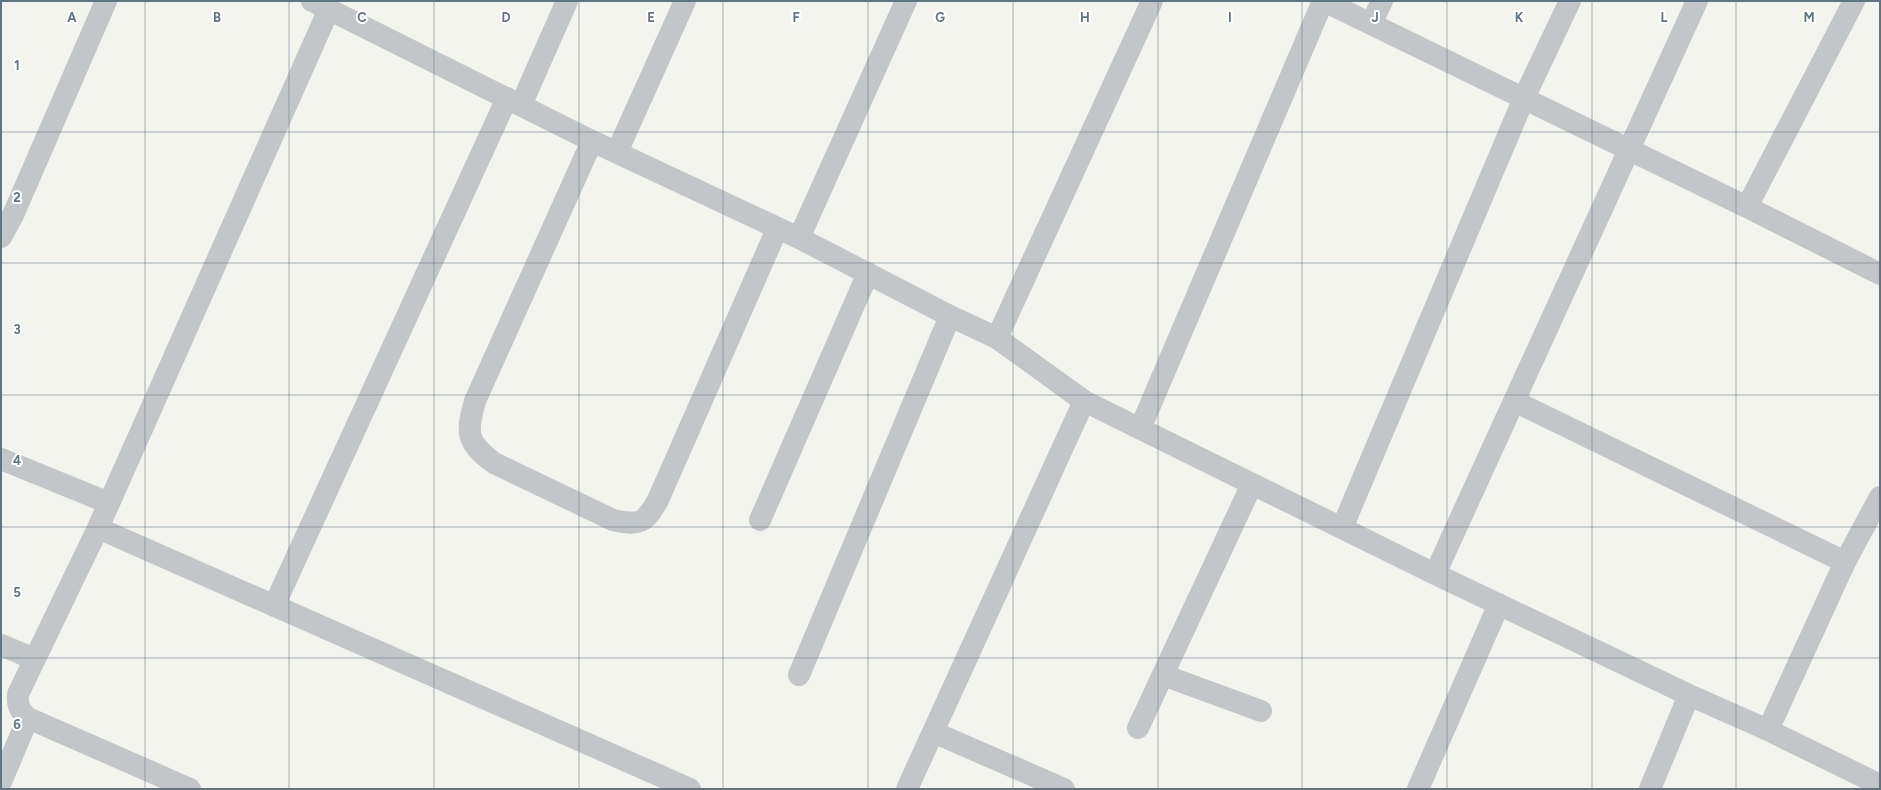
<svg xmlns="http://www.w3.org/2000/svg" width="1881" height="790" font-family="Figtree,sans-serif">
  <rect width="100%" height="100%" fill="#f4f4ef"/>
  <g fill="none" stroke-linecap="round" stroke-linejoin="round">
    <!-- minor -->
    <path stroke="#c3c6c9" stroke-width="22" d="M312 1 592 141 799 238 950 316 997 338 1084 401 1435 574 1689 695 1768 730 1880 785
      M1324 1 1747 207 1854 1
      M1371 24 1382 1
      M521 105 567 1
      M592 141 475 401C466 433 466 442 494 463L613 520C640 526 645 523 658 500L777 229
      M617 152 685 1
      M1747 207 1880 274
      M1 237 13 215 106 1
      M799 238 906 1
      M997 338 1152 1
      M1514 401 1845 562
      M1140 429 1323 1
      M1 459 109 503
      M760 520 868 273
      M98 528 690 789
      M1342 528 1524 98 1570 1
      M1435 574 1697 1
      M274 606 507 98
      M1 645 34 659
      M799 675 950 316
      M1163 675 1261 711
      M1138 728 1252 484
      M1768 730 1845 562 1880 497
      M933 732 1064 789
      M1 782 28 718
      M190 789 28 718C20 711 17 706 18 694L98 528 329 9
      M907 789 1084 401
      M1418 789 1499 604
      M1650 789 1689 695"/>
  </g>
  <!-- grid -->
  <path fill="none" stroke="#617482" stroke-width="1" stroke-opacity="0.55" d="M145 1V789M289 1V789M434 1V789M579 1V789M723 1V789M868 1V789M1013 1V789M1158 1V789M1302 1V789M1447 1V789M1592 1V789M1736 1V789M1 132H1880M1 263H1880M1 395H1880M1 527H1880M1 658H1880"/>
  <g font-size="13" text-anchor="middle" font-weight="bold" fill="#617482" stroke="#fff" stroke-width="4" stroke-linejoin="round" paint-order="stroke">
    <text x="72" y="22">A</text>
    <text x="217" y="22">B</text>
    <text x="362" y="22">C</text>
    <text x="506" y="22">D</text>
    <text x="651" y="22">E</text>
    <text x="796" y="22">F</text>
    <text x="940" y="22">G</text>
    <text x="1085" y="22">H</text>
    <text x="1230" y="22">I</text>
    <text x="1375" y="22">J</text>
    <text x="1519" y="22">K</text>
    <text x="1664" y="22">L</text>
    <text x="1809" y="22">M</text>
    <text x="17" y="70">1</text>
    <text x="17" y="202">2</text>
    <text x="17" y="334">3</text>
    <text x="17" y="465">4</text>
    <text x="17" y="597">5</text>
    <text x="17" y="729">6</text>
  </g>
  <!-- border -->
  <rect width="1881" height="790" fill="none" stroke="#617482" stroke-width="4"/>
</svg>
